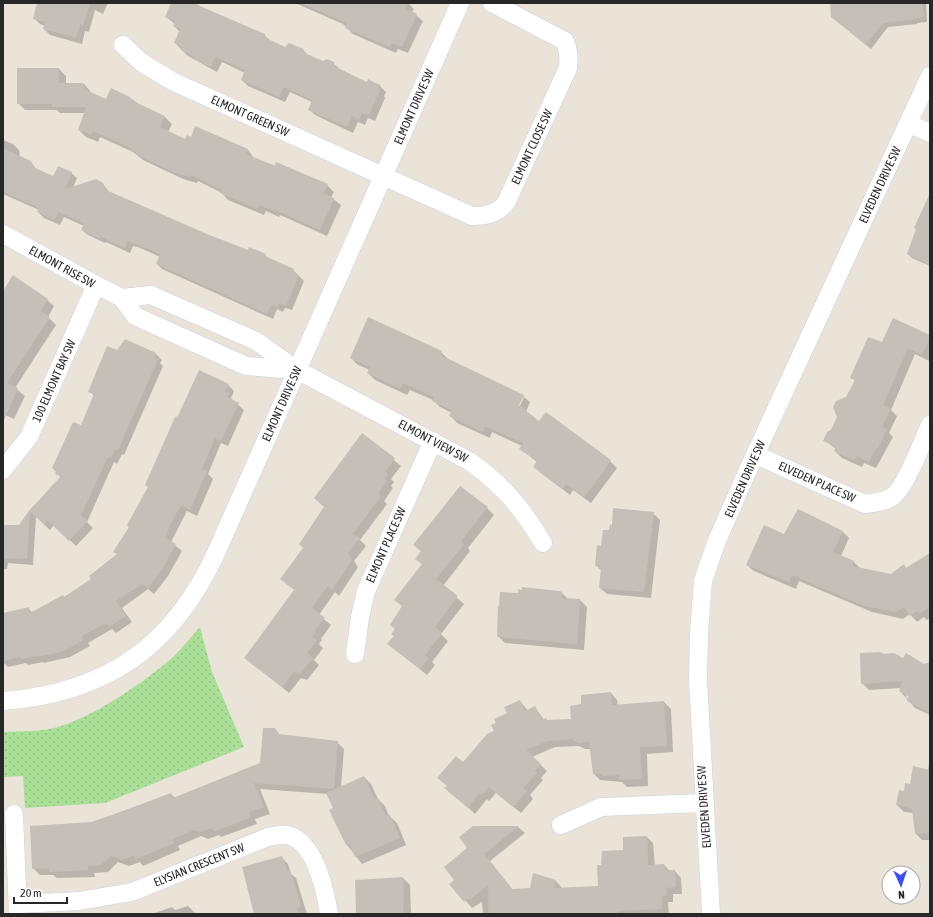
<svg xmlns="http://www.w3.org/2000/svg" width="933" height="917" font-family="'Asap Condensed',sans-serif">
  <defs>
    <pattern id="grass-dots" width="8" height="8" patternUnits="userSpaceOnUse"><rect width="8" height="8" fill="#a9df96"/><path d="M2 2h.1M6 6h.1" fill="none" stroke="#91bf81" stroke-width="1.8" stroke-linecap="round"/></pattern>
  </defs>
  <rect width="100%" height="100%" fill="#e9e3d8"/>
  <!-- grass -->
  <path fill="url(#grass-dots)" d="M200 627 212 672 244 747 105 803 25 808 23 776 3 777V732C20 731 41 732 58 727 95 716 141 684 171 659 181 650 190 638 200 627Z"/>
  <!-- shadow -->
  <path fill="#0003" fill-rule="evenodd" d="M38 3H108L103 14 95 10 89 32 85 31 82 44 50 35 44 29 45 26 40 24 34 18Z
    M172 3H195L204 9 264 35 271 41 286 48 303 50 309 56 323 62 333 63 340 69 367 83 380 86 386 92 384 96 385 98 375 121 368 118 365 125 358 122 353 133 315 115 309 109 312 102 290 92 285 102 248 86 242 80 245 73 222 62 217 72 188 56 175 43 180 32 174 26 175 24 166 17Z
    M295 3H408L414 9 412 12 423 21 408 53 398 49 396 53 353 34 343 24Z
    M834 3H926L927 22 917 23V24L888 27 871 49 837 21Z
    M59 69 66 76V84H84L90 91V93L107 100 111 90 165 117 172 124 168 132 185 140 248 150 254 158 327 185 334 192 331 197 341 205 327 236 280 215 279 217 266 211 264 215 228 200 222 193 198 181 197 183 183 179 143 160 133 152 100 137 98 142 86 137 79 130 85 113H60L57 110H25L18 103Z
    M3 140 13 144 19 150 20 157 30 161 37 170 54 177 71 173 77 178 73 188 103 184 110 193 206 235 249 251 265 255 269 259 293 270 304 281 292 310 285 308 283 312 277 309 273 319 162 269 157 264 160 257 138 247 133 246 130 253 106 242 105 243 88 235 82 230 84 226 64 217 60 225 44 218 38 212 39 210 3 194Z
    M930 196V266L912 258 908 254Z
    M3 293 47 300 54 306 48 317 56 325 15 388 25 396 14 419 3 414Z
    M930 336 929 361 915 354 891 410 897 416 889 433 893 437 876 468 864 463 862 467 842 458 835 451 836 449 824 440 832 431 855 381 851 377 883 343Z
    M125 340 156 354 162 360 160 363 163 366 124 455 122 454 117 464 114 462 87 522 93 528 76 546 54 525 50 530 36 517 33 565 8 563 7 569H3V526H19L29 511 61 478 53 468 81 426 95 397 90 391Z
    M441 352 448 359 523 396 530 402 526 412 539 423 610 461 617 468 591 503 573 490 570 495 541 473 534 466 537 462 520 448 522 446 492 432 490 438 457 423 451 416 452 413 440 407 433 400 410 390 407 395 375 380 368 373 370 370 358 365 351 358ZM522 397H524L518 410 516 409Z
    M228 385 234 391 231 398 234 401 244 410 228 446 221 443 208 474 213 479 197 516 187 511 171 542 182 551 168 576 154 594 148 589 122 608 132 622 116 633 112 629 88 643 90 646 70 657 44 663 43 662 28 665 26 663 8 667 3 662V614L28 608 33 613 63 596 65 598 92 579 118 555 149 488 146 485Z
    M362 434 401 466 391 479 394 482 391 486 393 488 384 501 387 504 360 540 366 546 354 561 358 567 339 596 335 592 319 615 331 625 321 639 322 640 319 644 323 648 314 660 319 665 307 680 301 678 289 693 246 658 295 590 304 548 325 508 315 498Z
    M487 508 494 515 468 548 470 551 443 586 464 604 441 634 448 641 432 662 435 665 427 675 396 650V629L403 607 396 600 423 565 422 552 415 545Z
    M653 513 660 520 651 598 607 594 600 588 602 571 596 565 610 531Z
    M842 531 849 538 841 556 854 562 861 569 891 575 904 566 907 568 929 555 930 553V618L927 620 924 617 917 622 910 614 903 619 872 612 799 581 796 589 754 571 747 565 785 536Z
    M562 593 568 599 580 600 587 607 584 650 505 643 498 636 519 594Z
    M881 653 923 665 930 664V715L915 708 900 691 901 688 869 690 862 683ZM906 694 913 701 906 697Z
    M611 693 617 700 618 706 664 702 671 709 673 752 647 754 648 786 627 787 622 782 600 780 594 774 591 749H585L579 746 555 747 532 757 547 771 541 778 543 780 530 795 533 799 521 813 496 793 489 801 487 799 475 814 446 788 464 763 495 731 520 701 528 711 535 707 544 720H572L583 704Z
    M280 735 337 742 344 749 341 787 364 777 371 784 378 799 385 806 389 816 397 823 406 845 362 864 347 845 330 810 334 808 328 794 260 789 270 814 255 819 257 824 221 837 219 835 208 839 201 836 178 846 180 850 143 866 140 862 129 866 118 862 108 872 94 873 95 877 57 878 53 875H40L33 868 91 823 171 794 175 798 261 763Z
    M929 764 930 840H922L916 834 914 813 904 812 897 805 910 785 928 770Z
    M473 827H518L525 833 490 861 513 890 531 889 556 881 562 888 599 887 602 866 647 837 653 843 655 866 664 865 670 871H675L681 878 682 894H673V902H668L669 914H483L482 902 472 908 451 884 455 880 469 848Z
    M281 857 288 864 291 874 296 878 307 914H256Z
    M403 878 410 885 411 914H357Z
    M188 906 196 914H152L172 907 175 910Z"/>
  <!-- building -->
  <path fill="#c4c0b8" d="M37 3H90L83 26 80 25 76 38 43 29 45 22 33 19Z
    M171 3H193L265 34 266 38 285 47 289 43 304 49 302 52 323 61 327 59 334 62 335 67 367 82 368 79 380 85 378 90 380 91 369 115 362 113 359 120 352 116 347 127 308 110 312 100 284 87 279 97 241 80 245 70 215 57 211 67 194 59 195 57 181 50 182 47 174 43 180 29 173 26 175 21 165 17Z
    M301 3H407L405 8 417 14 402 47 392 43 390 47 345 28 347 24 335 18Z
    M830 3H922L924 17 913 19 914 20 883 23 866 45 831 17Z
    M17 68H59V83H84V89L106 99 111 88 128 96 139 104 165 116 160 127 185 139 187 135 191 137 195 126 248 149 246 154 275 166 276 162 328 184 323 193 334 198 320 230 273 209 272 210 259 205 257 209 220 193 222 190 191 175 190 177 175 173 135 154 136 152 130 150 131 148 93 131 91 135 78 130 86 107H52V104H17Z
    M3 148 31 161 33 167 53 176 58 166 72 172 65 189 96 179 103 183 106 190 207 234 248 250 249 247 266 254 265 256 294 269 293 272 299 275 286 306 279 303 277 307 271 305 267 314 156 264 160 254 131 242 127 241 125 248 101 237 100 239 81 230 84 223 58 212 55 220 37 212 39 208 3 192Z
    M930 193V265L907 254 916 229 914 228Z
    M13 275 48 299 41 311 50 317 7 383 18 388 3 422V291Z
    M368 317 442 351 440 355 524 395 519 405 539 421 546 412 611 460 604 470H605L584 497 566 484 563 489 533 467 537 461 519 449 523 443 485 426 483 432 449 416 452 410 432 401 434 397 403 383 400 389 367 373 370 367 350 358Z
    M893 318 930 335V338L922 355 908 348 883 405 891 408 882 427 887 429 878 448H876L869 462 857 456 855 461 834 451 836 447 823 441 827 432 831 430 837 417 833 407 836 401 846 397 855 380 850 378 868 337 882 342Z
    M125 339 156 353 154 357 158 359 118 450 115 449 111 458 108 457 81 515 88 521 69 541 47 520 44 524 30 512 27 559 3 558V525H19L29 511 61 476 55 474 57 470 52 468 73 422 81 425 94 394 88 392 107 346 117 350Z
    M199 370 229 384 225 392 229 393 227 397 239 403 221 441 215 438 202 469 207 471 190 510 181 506 171 523 165 537 176 544 162 569 148 588 142 584 116 601 126 616 109 627 106 623 82 636 84 640 64 651 37 657V656L21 659 20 657 3 661V613L29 607 30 613 63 595 64 597 91 579 89 576 117 554 113 552 129 527 127 525 148 487 145 485 175 417 178 416Z
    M362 433 395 458 385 472 388 474 385 479 387 481 378 494 381 496 353 534 360 538 348 553 352 560 332 590 328 586 312 608 325 618 314 631 316 632 312 637 317 640 307 653 313 658 300 674 294 672 282 687 244 658 294 590 280 579 303 548 299 544 324 507 314 498Z
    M460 486 488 507 461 541 464 544 436 579 458 596 435 627 442 633 425 655 429 658 420 669 387 644 394 636 391 634 395 629 390 625 402 606 394 600 422 564 415 559 421 551 413 545Z
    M613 508 654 512 644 592 599 588 601 569H599V566H595L597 545 601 546 603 530H609L610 524 612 525Z
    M798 509 843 531 833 552 854 561 852 566 891 574 904 564 906 568 930 553V607L920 614 917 611 910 616 904 607 896 612 864 606 792 575 789 582 746 565 764 525 784 534Z
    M522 587 559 591 562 592V598L580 599 577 644 497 637 498 606H499L500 592 518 593V589L522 590Z
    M881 652 882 654 894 653 903 658 906 653 924 664 930 662V713L907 701 909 697 899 691 902 681 861 684 860 653Z
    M611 692 612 705 664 701 667 746 640 747 642 779 619 780V775L602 776V774H593L589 742 577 743V741H573V739L548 741 526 750 541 764 535 771 537 773 523 788 527 791 513 807 489 787 482 795 479 793 468 808 444 788 447 786 437 778 456 756 463 762 487 734 494 731 491 725 496 723 494 719 507 713 504 707 520 700 525 711 535 706 542 720 546 718 547 720 571 719 570 706 581 704V695Z
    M263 728H275L279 734 338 741 334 789 254 783 264 807 249 812 251 817 229 826 214 831 212 828 200 832 194 830 172 839 174 843 136 859 134 855 122 860 111 856 101 865 88 866V870L49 872V868L32 869 30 826 91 822 112 815 171 793 173 798 260 763Z
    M913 766 930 770V833L915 834 912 809H909V807L896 805 899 790 904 791 905 783 910 784Z
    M364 776 375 799 378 798 386 816 390 815 400 838 355 857 349 844 346 845 329 810 333 808 326 793Z
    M473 826H519L484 854 512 889 530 888 533 873 556 880 554 888 598 886 597 865H601L602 851 623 850V837L647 836 648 865 664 864 665 870H675L676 887 666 888 667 895 662 896V909L618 911V914H489L488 885 470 900 468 899 464 902 449 884 454 880 444 867 467 848 459 837Z
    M282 856 287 871 290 870 295 886 301 907 297 908 299 914H254L242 867Z
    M403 877 404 898 403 914H356L355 880Z"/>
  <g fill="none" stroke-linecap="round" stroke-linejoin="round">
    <defs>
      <path id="minor" d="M123 45 141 62 172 81 472 216C487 216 496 214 506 203L568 68C569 58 569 51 565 41L492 3
        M909 124 930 133
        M3 234 96 285 122 298 135 316 246 366 296 370
        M122 298 151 295 256 341 297 370 469 461C502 484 523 509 543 543
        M756 455 865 504C874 503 884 502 892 497 905 489 923 440 930 425
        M3 470 29 437 96 285
        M355 654 360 617 366 591 433 441
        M3 701C106 693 173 647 216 553L460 3
        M14 814 18 914
        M561 825 601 807 704 803
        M18 904 79 901 132 892 268 837C274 836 281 834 287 835 315 841 325 890 329 914
        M711 914 698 680 699 632 703 581 716 543 748 470 930 76"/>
    </defs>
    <!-- minor casing -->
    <use href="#minor" stroke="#ced0e0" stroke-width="19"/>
    <!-- minor -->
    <use href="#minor" stroke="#fff" stroke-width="18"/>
  </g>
  <g text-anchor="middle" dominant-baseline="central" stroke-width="3.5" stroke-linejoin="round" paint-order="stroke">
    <!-- street labels -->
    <g font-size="12" fill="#272727" stroke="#fff">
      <text transform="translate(414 107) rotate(-66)">ELMONT DRIVE SW</text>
      <text transform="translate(250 116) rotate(24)">ELMONT GREEN SW</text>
      <text transform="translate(532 147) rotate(-65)">ELMONT CLOSE SW</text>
      <text transform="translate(880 185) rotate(-65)">ELVEDEN DRIVE SW</text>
      <text transform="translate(62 267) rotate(29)">ELMONT RISE SW</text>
      <text transform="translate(54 381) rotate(-66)">100 ELMONT BAY SW</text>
      <text transform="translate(282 404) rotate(-66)">ELMONT DRIVE SW</text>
      <text transform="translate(433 441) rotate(28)">ELMONT VIEW SW</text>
      <text transform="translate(745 479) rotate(-66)">ELVEDEN DRIVE SW</text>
      <text transform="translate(817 482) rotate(24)">ELVEDEN PLACE SW</text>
      <text transform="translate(386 545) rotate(-66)">ELMONT PLACE SW</text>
      <text transform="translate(704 807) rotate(-94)">ELVEDEN DRIVE SW</text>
      <text transform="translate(199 865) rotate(-22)">ELYSIAN CRESCENT SW</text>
    </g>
  </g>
  <!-- border -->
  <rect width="933" height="917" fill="none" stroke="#272727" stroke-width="8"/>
  <!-- north arrow -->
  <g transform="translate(901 885) rotate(177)"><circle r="19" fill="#ffffff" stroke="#a9a9a9"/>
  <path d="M0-3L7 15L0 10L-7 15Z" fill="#3b50f4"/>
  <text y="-6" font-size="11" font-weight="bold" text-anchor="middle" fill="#272727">N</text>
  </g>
  <!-- scale -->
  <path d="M14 897v6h53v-6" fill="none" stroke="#272727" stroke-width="2"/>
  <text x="20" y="897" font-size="12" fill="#272727" stroke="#ffffff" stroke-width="3" paint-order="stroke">20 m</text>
</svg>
